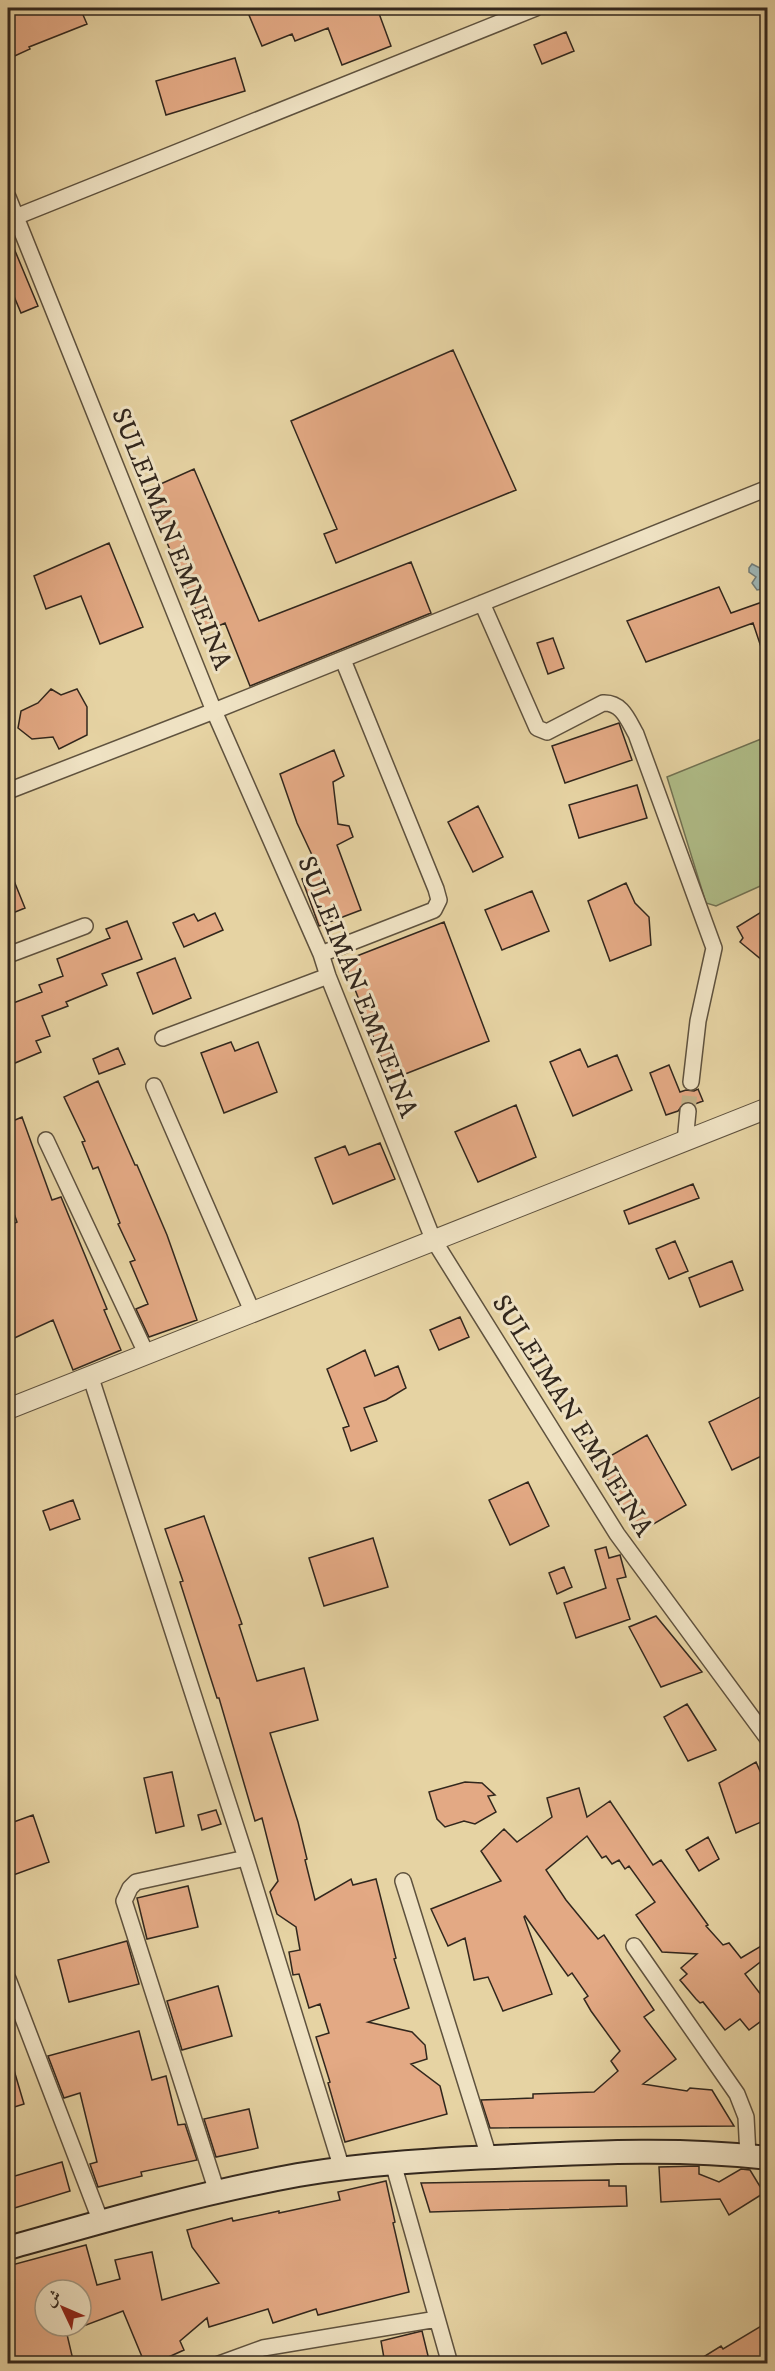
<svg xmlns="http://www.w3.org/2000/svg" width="775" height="2371" font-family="'IM FELL DW Pica',Amiri,serif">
  <rect width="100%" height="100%" fill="#e6d3a3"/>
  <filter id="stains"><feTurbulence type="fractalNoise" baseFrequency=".00333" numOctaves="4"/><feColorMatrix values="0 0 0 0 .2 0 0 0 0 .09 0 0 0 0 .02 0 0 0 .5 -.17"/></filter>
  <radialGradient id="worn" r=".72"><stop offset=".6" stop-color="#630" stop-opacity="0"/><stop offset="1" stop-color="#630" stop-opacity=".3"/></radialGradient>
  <!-- green -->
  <path fill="#b0be89" stroke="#717253" stroke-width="1.5" d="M761 739 767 757V883L716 906 706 903 667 777Z"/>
  <!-- water -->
  <path fill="#9db4b3" stroke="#727c77" stroke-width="1.5" d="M752 564 760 568 761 577 767 584 762 589 757 590 752 583 756 577 749 572V568Z"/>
  <!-- building -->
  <path fill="#e3a984" stroke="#32271d" stroke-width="1.5" d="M8 8H80L87 24 29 47 30 49 8 59Z
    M246 8H282L285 14 302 8H377L391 46 342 65 328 28 295 41 292 34 262 46Z
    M566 32 574 51 542 64 534 45Z
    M235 58 245 91 166 115 156 81Z
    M8 234 38 306 21 313 8 282Z
    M453 350 516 490 336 563 324 534 337 529 291 421Z
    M194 469 259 621 411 562 431 613 250 686 225 623 205 632 145 491Z
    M109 543 143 627 100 644 81 596 46 609 34 576Z
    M719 587 731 613 768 600V658L765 659 753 623 646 662 627 621Z
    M553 638 564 668 548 674 537 643Z
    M51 689 61 695 77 689 87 707V735L59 749 53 737 32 739 18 728 21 711 38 703Z
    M619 723 632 760 565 783 552 746Z
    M334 750 344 776 333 782 338 824 349 826 353 837 337 845 361 910 319 926 302 879 320 872 297 823 280 774Z
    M637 785 647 818 579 838 569 805Z
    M478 806 503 857 473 872 448 822Z
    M8 866 25 908 8 915Z
    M626 883 635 903 649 917 651 945 610 961 588 901Z
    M532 891 549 931 502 950 485 910Z
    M768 908V965L740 942 743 938 737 927Z
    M215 913 223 930 184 947 173 923 194 914 198 921Z
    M127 921 142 959 102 974 107 985 66 1002 68 1006 42 1016 50 1036 36 1041 41 1052 8 1066V1005L42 992 39 985 63 976 57 959 110 938 106 929Z
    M444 922 489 1041 390 1080 344 961Z
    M175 958 191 998 153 1014 137 973Z
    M231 1042 235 1051 258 1042 277 1092 224 1113 201 1053Z
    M118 1048 125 1064 99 1074 93 1059Z
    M580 1049 588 1067 617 1055 632 1090 573 1116 550 1062Z
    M669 1065 680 1092 686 1090 694 1091 698 1089 703 1101 695 1104 685 1102 678 1111 666 1115 650 1073Z
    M98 1081 135 1165H137L167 1235 197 1320 149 1337 136 1309 148 1304 130 1262 135 1260 118 1224 120 1223 98 1167 93 1169 82 1142 85 1141 64 1097Z
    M516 1105 536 1157 478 1182 455 1132Z
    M22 1117 52 1200 61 1197 107 1309 104 1310 121 1350 73 1370 53 1320 8 1341V1226L17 1222 8 1196V1123Z
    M380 1143 395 1179 333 1204 315 1158 345 1146 349 1155Z
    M693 1184 699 1198 629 1224 624 1211Z
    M675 1241 688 1271 669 1279 656 1249Z
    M732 1261 743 1290 700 1307 689 1278Z
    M460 1317 469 1337 439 1350 430 1330Z
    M365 1350 375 1376 398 1366 406 1388 386 1400 364 1408 377 1441 351 1451 343 1428 349 1426 327 1369Z
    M768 1393V1453L732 1470 709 1422Z
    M647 1435 686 1505 638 1533 598 1463Z
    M528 1482 549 1526 510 1545 489 1500Z
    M73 1500 80 1519 50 1530 43 1511Z
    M204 1516 242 1624 239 1625 257 1681 304 1668 318 1720 270 1733 298 1822 307 1859 305 1860 315 1900 351 1879 353 1885 376 1879 396 1958 394 1959 409 2008 368 2022 412 2032 425 2045 427 2059 411 2064 440 2086 447 2114 345 2142 328 2083 330 2082 316 2037 329 2033 320 2004 309 2008 299 1974 293 1975 289 1952 300 1950 296 1927 277 1914 270 1892 278 1881 262 1818 255 1821 219 1698H217L180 1582 183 1581 165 1529Z
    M373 1538 388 1587 324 1606 309 1558Z
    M606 1547 609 1558 620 1555 626 1577 617 1579 630 1619 576 1638 564 1603 606 1588 595 1550Z
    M564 1567 572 1587 557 1594 549 1573Z
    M656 1616 702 1672 661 1687 629 1627Z
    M687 1704 716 1750 688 1761 664 1717Z
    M756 1762 768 1789V1819L736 1833 719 1783Z
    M172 1772 184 1826 156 1833 144 1778Z
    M465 1782 482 1783 495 1795 488 1796 496 1812 475 1824 464 1821 445 1827 437 1819 429 1792Z
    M579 1788 587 1817 610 1801 653 1865 661 1860 708 1925 706 1926 723 1945 729 1943 741 1958 768 1942V1956L745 1974 768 2004V2016L749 2030 740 2019 725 2030 703 2002 700 2003 696 1999 680 1980 687 1974 681 1968 697 1954 662 1952 636 1915 655 1902 629 1866 625 1869 619 1860 612 1864 606 1856 602 1858 587 1836 546 1870 566 1900 598 1939 604 1935 654 2010 644 2017 676 2059 643 2084 687 2091 690 2088 712 2090 734 2126 490 2128 481 2100 533 2098V2094L594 2092 618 2071 611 2061 620 2051 591 2011 584 1999 588 1996 572 1973 568 1976 525 1916 524 1917 552 1994 503 2011 488 1977 474 1980 465 1938 448 1946 431 1909 501 1881 481 1851 504 1829 517 1842 552 1817 547 1798Z
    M216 1810 221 1824 202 1830 198 1815Z
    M33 1815 49 1862 8 1877V1824Z
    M708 1837 719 1859 699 1871 686 1850Z
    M188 1886 198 1927 147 1939 137 1898Z
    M127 1941 139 1984 69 2002 58 1960Z
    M218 1986 232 2036 182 2050 167 2001Z
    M139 2031 152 2080 166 2076 178 2125 185 2124 197 2160 141 2172 142 2176 98 2187 90 2164 97 2162 80 2093 64 2098 48 2056Z
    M11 2060 24 2104 8 2109V2061Z
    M249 2109 258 2148 216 2157 204 2119Z
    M62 2162 70 2191 8 2210V2178Z
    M699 2166V2174L719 2182 741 2169 750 2170 764 2193 729 2215 720 2199 661 2202 659 2167Z
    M609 2180V2186H626L627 2206 430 2212 421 2183Z
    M386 2181 395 2222 393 2223 409 2292 318 2315 316 2309 273 2323 268 2309 209 2327 207 2318 180 2341 184 2350 153 2364H145L123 2311 81 2327V2290H45V2326H65L74 2364H8V2266L86 2245 97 2285 120 2279 115 2260 152 2252 162 2300 219 2283 192 2247 187 2230 232 2218 233 2221 279 2211V2213L340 2200 338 2192Z
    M768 2322V2364H692L721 2346 723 2349Z
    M422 2331 430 2364H385L381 2341Z"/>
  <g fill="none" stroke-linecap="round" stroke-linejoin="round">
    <!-- minor-tunnel -->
    <path stroke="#c2b188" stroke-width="15" stroke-dasharray="15 8" stroke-linecap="butt" d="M688 1111 691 1082"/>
    <defs>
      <path id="minor" d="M8 197 214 711 321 954 328 976 433 1239 617 1534 768 1739
        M8 220 536 8
        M482 603 537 728 547 732 603 703C622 702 628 720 636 734L714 948 698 1021 691 1082
        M8 791 214 711 768 488
        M321 954 434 910 439 900 436 889 343 660
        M8 955 85 926
        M163 1038 328 976
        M154 1086 252 1311
        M46 1140 146 1353
        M685 1142 688 1111
        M90 1375 246 1858 342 2169
        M403 1881 489 2157
        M634 1946 737 2094 746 2117 748 2156
        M8 1979 101 2222
        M393 2163 450 2364
        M217 2192 124 1901 130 1888 136 1882 246 1858
        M219 2364 263 2348 437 2319"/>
      <path id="tertiary" d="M8 1409 768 1108"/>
      <path id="secondary" d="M8 2248C103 2221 199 2193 298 2175 369 2163 442 2159 514 2156 599 2152 683 2148 768 2158"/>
    </defs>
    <!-- minor casing -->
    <use href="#minor" stroke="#5f523e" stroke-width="18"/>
    <!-- tertiary casing -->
    <use href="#tertiary" stroke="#5f523e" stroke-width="22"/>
    <!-- secondary casing -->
    <use href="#secondary" stroke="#32271d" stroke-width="26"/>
    <!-- minor -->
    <use href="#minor" stroke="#efe2c3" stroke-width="15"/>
    <!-- tertiary -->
    <use href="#tertiary" stroke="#efe2c3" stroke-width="20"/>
    <!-- secondary -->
    <use href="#secondary" stroke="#efe2c3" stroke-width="22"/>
  </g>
  <g text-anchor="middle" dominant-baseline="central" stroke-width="6" stroke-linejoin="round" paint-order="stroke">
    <!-- street labels -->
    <g font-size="26" fill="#32271d" stroke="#efe2c3">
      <text transform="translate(171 539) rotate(68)">SULEIMAN EMNEINA</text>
      <text transform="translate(357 987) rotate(68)">SULEIMAN EMNEINA</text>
      <text transform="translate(572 1416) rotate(58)">SULEIMAN EMNEINA</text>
    </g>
  </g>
  <!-- margin -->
  <rect width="775" height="2371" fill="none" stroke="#e6d3a3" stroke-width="30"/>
  <rect x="9" y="9" width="757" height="2353" fill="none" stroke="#32271d" stroke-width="3"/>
  <rect x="15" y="15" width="745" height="2341" fill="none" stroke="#32271d" stroke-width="1.5"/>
  <!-- north arrow -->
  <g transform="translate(63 2308) rotate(314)"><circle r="28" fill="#efe2c3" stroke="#a39781" stroke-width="1.5"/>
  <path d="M0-4.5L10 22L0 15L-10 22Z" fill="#8f2418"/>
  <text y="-9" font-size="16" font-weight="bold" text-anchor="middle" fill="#32271d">ش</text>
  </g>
  <rect width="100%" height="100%" filter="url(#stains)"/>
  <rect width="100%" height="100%" fill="url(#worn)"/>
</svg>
